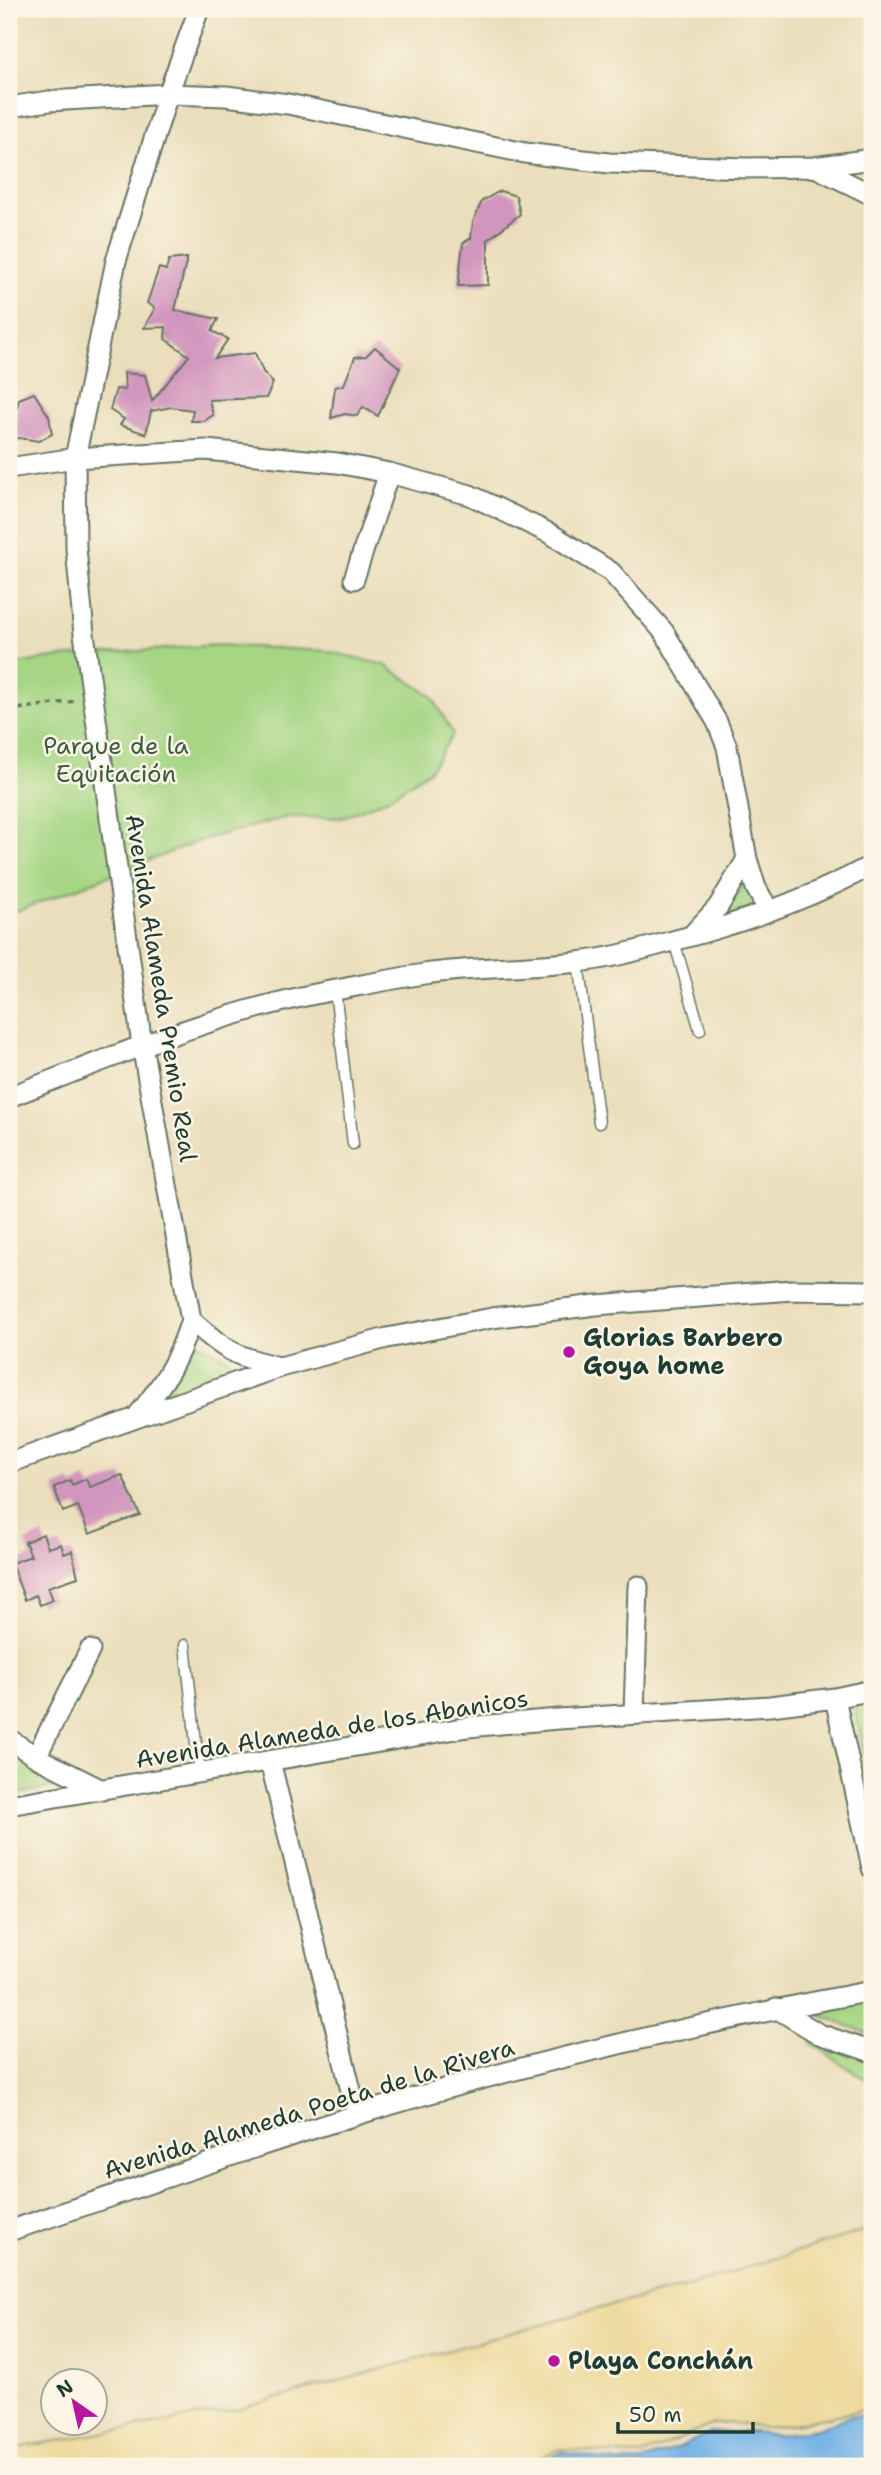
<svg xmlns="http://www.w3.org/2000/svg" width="881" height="2475" font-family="'Shantell Sans',sans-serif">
  <rect width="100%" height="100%" fill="#fcf5e5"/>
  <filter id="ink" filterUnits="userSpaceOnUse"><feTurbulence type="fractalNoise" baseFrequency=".0143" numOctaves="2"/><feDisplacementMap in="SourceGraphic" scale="14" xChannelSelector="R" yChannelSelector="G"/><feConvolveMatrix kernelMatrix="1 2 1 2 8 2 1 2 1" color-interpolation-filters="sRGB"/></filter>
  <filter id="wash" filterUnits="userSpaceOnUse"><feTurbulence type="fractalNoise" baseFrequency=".00686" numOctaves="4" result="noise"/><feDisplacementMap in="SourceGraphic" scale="28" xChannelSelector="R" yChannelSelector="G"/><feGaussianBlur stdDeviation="1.57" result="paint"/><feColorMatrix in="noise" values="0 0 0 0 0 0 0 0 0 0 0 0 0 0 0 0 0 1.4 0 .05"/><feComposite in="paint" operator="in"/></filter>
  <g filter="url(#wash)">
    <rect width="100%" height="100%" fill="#ebdebc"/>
    <!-- green -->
    <path fill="#a6d684" stroke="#628a5c" stroke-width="2" d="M217 645 327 651 385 665 432 696 453 734 430 770 385 800 341 818 287 817 205 839 9 914V665L60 657Z
      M746 882 757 907 720 917Z
      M193 1340 249 1370 167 1393Z
      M870 1701 872 1709V1792L854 1704Z
      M9 1750 58 1775 61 1782 57 1786 9 1796Z
      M872 1998V2035L809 2011Z
      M811 2039 872 2059V2084L812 2044Z"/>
    <!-- sand -->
    <path fill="#eeda9e" stroke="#868c69" stroke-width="2" d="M872 2228V2408L799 2423 764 2428 731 2423 713 2424 641 2456 560 2449 520 2466H9V2449L235 2410 585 2312 681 2288Z"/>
    <!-- water -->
    <path fill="#75b3e7" stroke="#4a788e" stroke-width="2" d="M872 2415V2466H533L562 2452 617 2462H640L682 2446 711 2432H754L778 2435 817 2429 850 2416Z"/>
    <g id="blocks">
      <!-- building -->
      <path fill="#d295be" d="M500 191 516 196 520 214 488 240V285L458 286 463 243 471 238 473 222 482 201Z
        M187 258 175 310 218 319 212 331 228 339 215 358 255 353 263 372 273 383 266 398 209 400 213 415 204 421H191L193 410 171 407 151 411 146 434 120 425 124 419 110 410 116 389 125 390 124 373 145 375 152 401 189 356 165 339 166 327 144 328 155 308 147 303 159 268 166 270 169 260Z
        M375 347 400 368 378 416 363 407 357 416 345 414 331 418 335 387 344 385 355 357 366 356Z
        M34 393 49 416 52 434 39 441 18 438 9 439 19 399Z
        M122 1475 140 1515 89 1534 78 1506 63 1512 54 1487 70 1480 72 1485 86 1479 90 1487Z
        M43 1534 48 1548 61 1544 64 1554 72 1551 78 1577 48 1587 53 1600 40 1605 36 1595 25 1600 11 1563 31 1556 25 1542Z"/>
    </g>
  </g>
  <g filter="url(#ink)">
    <use href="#blocks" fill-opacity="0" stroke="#667564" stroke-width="2"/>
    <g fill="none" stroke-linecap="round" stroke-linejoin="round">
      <defs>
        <path id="lane" d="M674 941 700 1030
          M578 962 599 1123
          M335 990 353 1144
          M185 1645 197 1752 201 1773"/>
        <path id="street" d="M9 107 49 101 168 94 226 96 288 104 525 153 609 163 746 168 814 167 872 159
          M815 167 872 195
          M9 468 75 458 206 450 337 463 389 473 470 495 551 534 611 572 664 632 717 722 727 747 747 859 756 888 769 911
          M354 579 389 473
          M691 936 718 907 747 859
          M9 1097C112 1057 216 1013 325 992 358 986 391 979 424 974 474 967 526 968 577 962 607 959 636 951 665 943 736 925 808 900 872 865
          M191 1320C224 1350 236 1357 279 1367
          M138 1415C165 1382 178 1361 191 1320L142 1045 84 634 76 548 75 458 116 261 168 94 199 9
          M9 1463 280 1367 387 1338 492 1318 596 1305 792 1290 872 1291
          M835 1698 872 1868
          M634 1714 638 1586
          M9 1739 36 1757 102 1790
          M36 1757 90 1650
          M270 1761 357 2115
          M9 1805 468 1727 558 1719 770 1706 835 1698 872 1690
          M776 2008 819 2034 872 2052
          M9 2231C125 2192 240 2151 356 2115 525 2063 699 2023 872 1991"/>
      </defs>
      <!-- lane casing -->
      <use href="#lane" stroke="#667564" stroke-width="13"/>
      <!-- street casing -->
      <use href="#street" stroke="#667564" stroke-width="23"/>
      <!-- path -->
      <path stroke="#667564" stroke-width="3.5" stroke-dasharray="5 5" stroke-linecap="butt" d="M9 710 76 701"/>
      <!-- lane -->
      <use href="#lane" stroke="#fff" stroke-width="10"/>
      <!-- street -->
      <use href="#street" stroke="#fff" stroke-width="19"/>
    </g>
  </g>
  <!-- markers -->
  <g fill="#b5179e" stroke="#fcf5e5" stroke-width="2.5">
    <circle cx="569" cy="1352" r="7"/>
    <circle cx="554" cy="2361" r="7"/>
  </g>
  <g text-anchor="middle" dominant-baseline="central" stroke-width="5" stroke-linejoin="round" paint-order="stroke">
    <!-- park labels -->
    <g font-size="24" fill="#3a5c44" stroke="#fcf5e5">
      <text x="116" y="746">Parque de la<tspan x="116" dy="28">Equitación</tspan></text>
    </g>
    <!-- street labels -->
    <g font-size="24" fill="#1f3d34" stroke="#fcf5e5">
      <text transform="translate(161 988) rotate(81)">Avenida Alameda Premio Real</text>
      <text transform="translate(332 1729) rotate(-9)">Avenida Alameda de los Abanicos</text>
      <text transform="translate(309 2109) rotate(-17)">Avenida Alameda Poeta de la Rivera</text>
    </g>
    <!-- poi labels -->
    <g font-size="24" font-weight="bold" fill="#1f3d34" stroke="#fcf5e5" text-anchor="start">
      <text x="583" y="1338">Glorias Barbero<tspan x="583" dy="28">Goya home</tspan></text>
      <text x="568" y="2361">Playa Conchán</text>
    </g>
  </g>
  <!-- margin -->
  <rect width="881" height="2475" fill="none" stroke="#fcf5e5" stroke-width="35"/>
  <!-- north arrow -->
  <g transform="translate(74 2402) rotate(326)"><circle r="33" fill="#fcf5e5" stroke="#a4ab9e" stroke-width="2"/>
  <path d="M0-5L12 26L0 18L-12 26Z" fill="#b5179e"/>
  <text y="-10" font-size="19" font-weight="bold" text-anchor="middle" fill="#1f3d34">N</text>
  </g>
  <!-- scale -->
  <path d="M618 2422v10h135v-10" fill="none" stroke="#1f3d34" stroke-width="3.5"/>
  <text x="629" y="2422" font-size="21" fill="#1f3d34" stroke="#fcf5e5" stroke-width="5" paint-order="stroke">50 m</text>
</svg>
